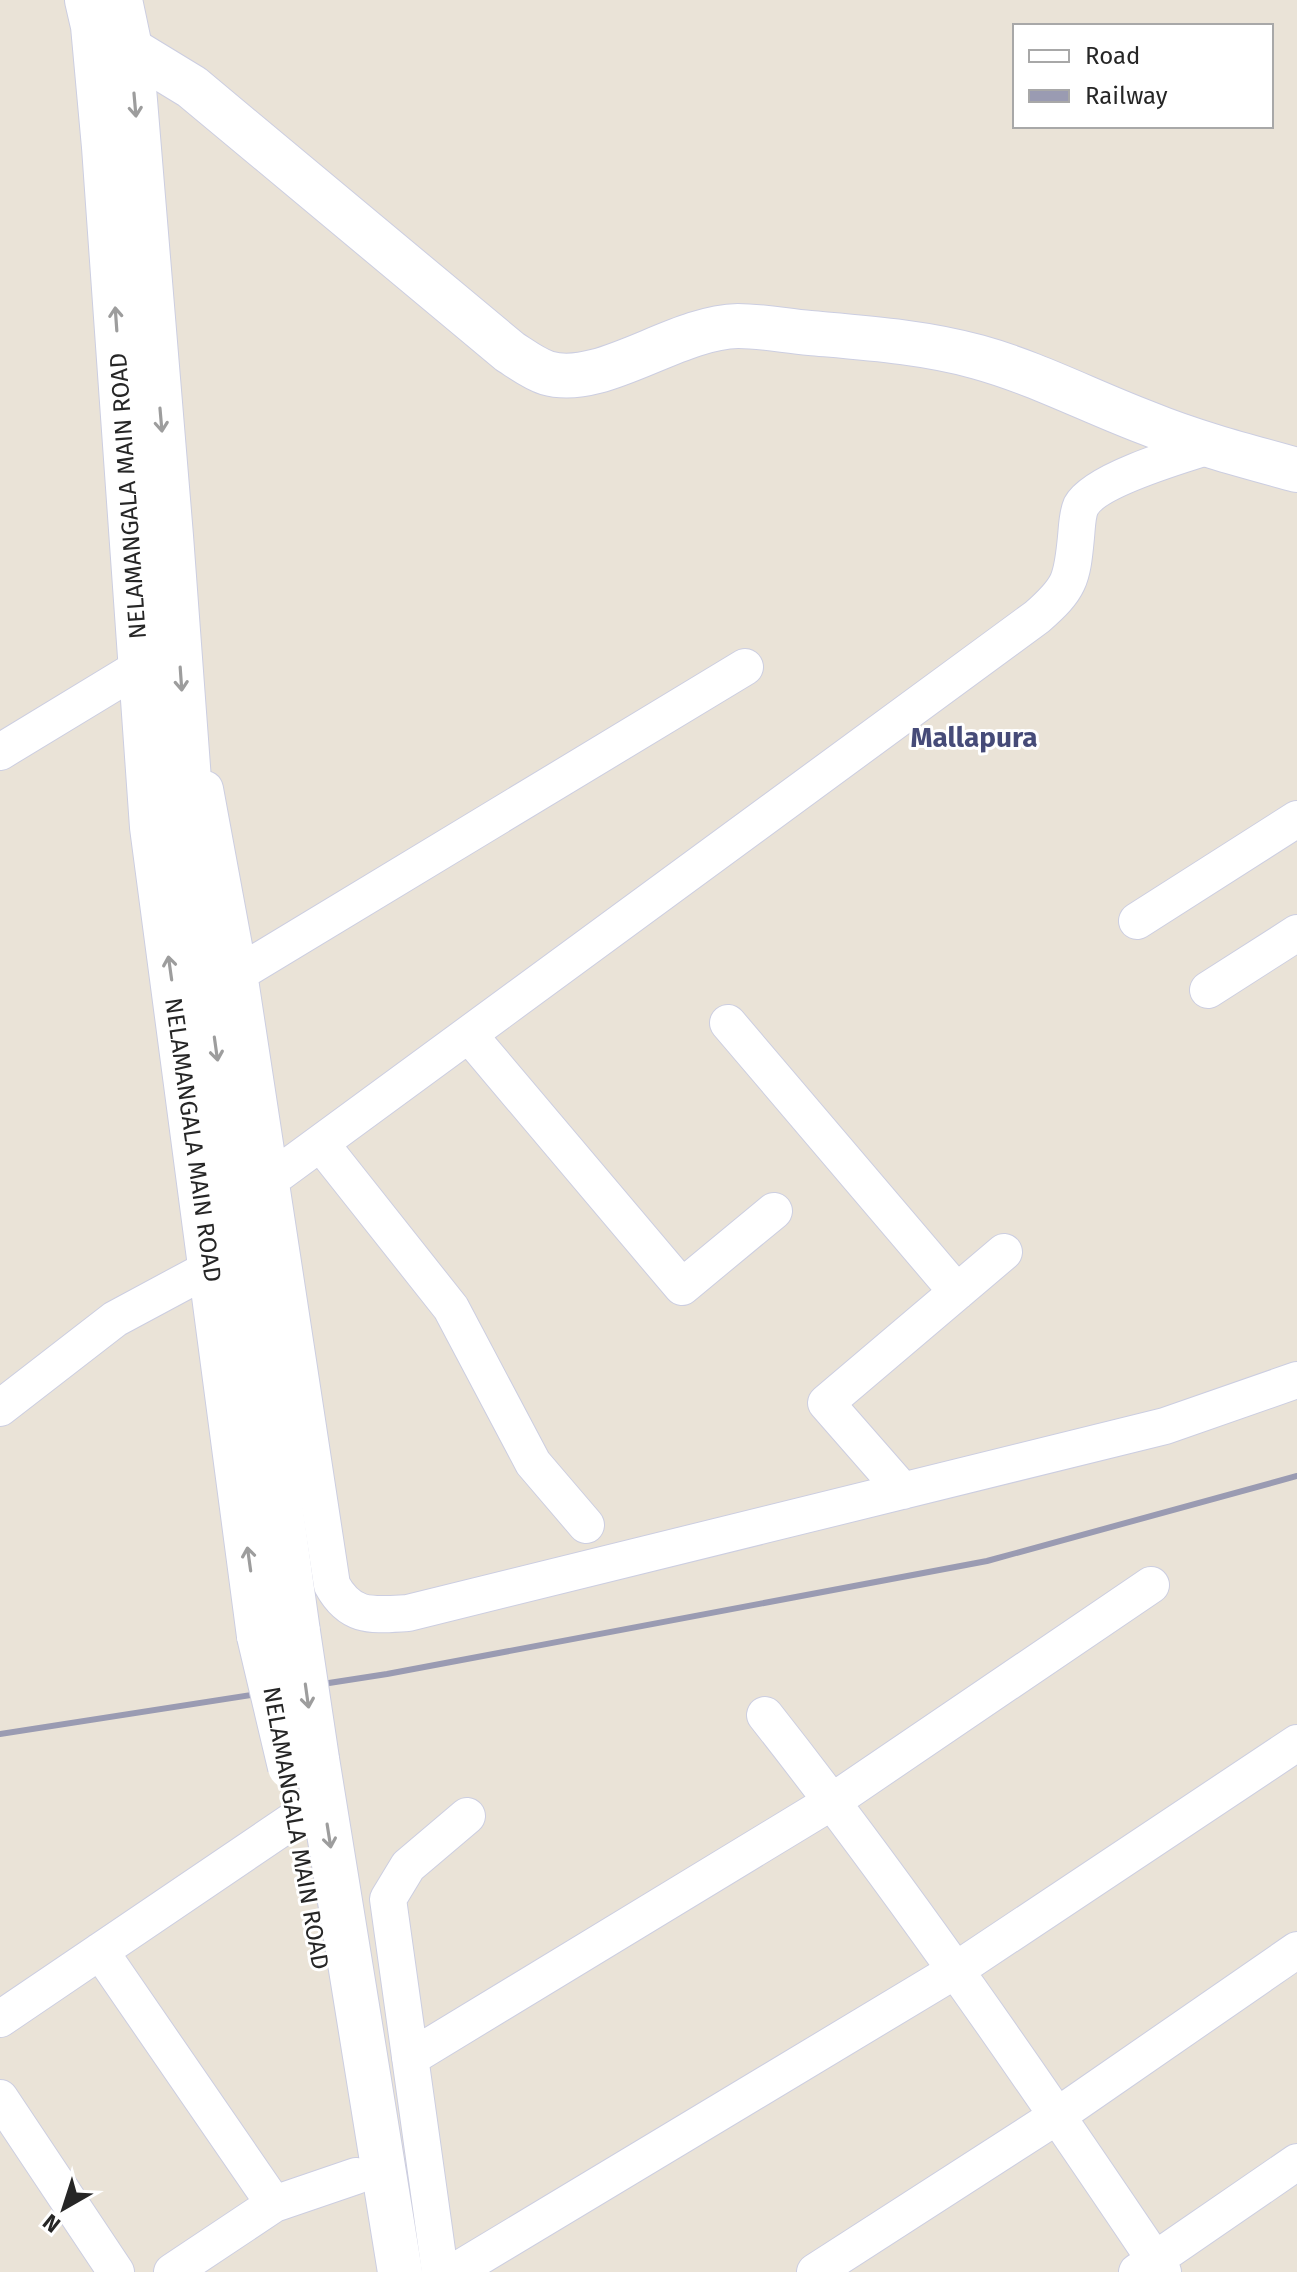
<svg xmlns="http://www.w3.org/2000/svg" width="1297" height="2272" font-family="'Fira Sans',sans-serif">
  <rect width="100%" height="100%" fill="#eae3d7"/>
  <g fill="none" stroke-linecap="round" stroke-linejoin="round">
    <defs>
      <path id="minor" d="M0 752 140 667
        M205 789 239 973 332 1585C351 1619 372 1615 408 1613L1165 1426 1297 1380
        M1137 921 1297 819
        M239 973 745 667
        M1208 990 1297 933
        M728 1023 957 1292
        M469 1035 682 1287 774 1211
        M321 1144 451 1308 533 1463 586 1525
        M270 1180 1037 617C1070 588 1072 580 1076 537 1077 528 1077 515 1081 506 1095 480 1181 455 1210 446
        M0 1408 115 1319 210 1268
        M903 1491 826 1403 1004 1252
        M765 1715C906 1894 1036 2083 1163 2272
        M100 1951 274 2204
        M0 2019 298 1817
        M410 2058 833 1801 1151 1585
        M0 2098 116 2272
        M172 2272 274 2204 356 2176
        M440 2272 388 1899 408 1866 467 1816
        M454 2272 956 1970 1297 1743
        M815 2272 1057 2116 1297 1950
        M1137 2272 1297 2162"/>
      <path id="tertiary" d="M105 34 192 87 510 352C521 359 534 369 547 373 602 389 675 327 738 326 762 326 786 331 810 333 866 338 924 342 978 357 1036 373 1091 402 1147 423 1196 443 1246 456 1297 470"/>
      <path id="secondary" d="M87 0 93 26 104 147 152 827 259 1636
        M120 0 131 52 171 536 201 943 298 1632
        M317 1759 400 2272"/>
    </defs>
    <!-- minor casing -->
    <use href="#minor" stroke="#cccee1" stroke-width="38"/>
    <!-- tertiary casing -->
    <use href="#tertiary" stroke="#cccee1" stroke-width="46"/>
    <!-- secondary casing -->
    <use href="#secondary" stroke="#cccee1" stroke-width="46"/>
    <!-- minor -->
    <use href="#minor" stroke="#fff" stroke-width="36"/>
    <!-- tertiary -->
    <use href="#tertiary" stroke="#fff" stroke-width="44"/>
    <!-- secondary -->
    <use href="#secondary" stroke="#fff" stroke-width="44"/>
    <!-- rail -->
    <path stroke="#9a9bb2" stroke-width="6" d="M0 1734 387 1674 987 1561 1297 1476"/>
    <defs>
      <path id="secondary-bridge" d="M298 1632 317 1759
        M259 1636 290 1767"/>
    </defs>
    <!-- secondary-bridge casing -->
    <use href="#secondary-bridge" stroke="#cccee1" stroke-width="46" stroke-linecap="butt"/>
    <!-- secondary-bridge -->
    <use href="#secondary-bridge" stroke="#fff" stroke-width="44"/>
  </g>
  <!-- one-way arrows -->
  <defs><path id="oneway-shaft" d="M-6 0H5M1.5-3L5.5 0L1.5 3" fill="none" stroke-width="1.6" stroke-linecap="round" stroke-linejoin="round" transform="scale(2)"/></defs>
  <g stroke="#9d9d9d">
    <use href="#oneway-shaft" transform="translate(135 105) rotate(85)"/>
    <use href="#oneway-shaft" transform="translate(116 319) rotate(-94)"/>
    <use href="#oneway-shaft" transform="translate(161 420) rotate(85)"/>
    <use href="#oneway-shaft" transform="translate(181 679) rotate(86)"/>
    <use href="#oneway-shaft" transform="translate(170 968) rotate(-98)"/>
    <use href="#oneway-shaft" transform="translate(216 1049) rotate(82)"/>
    <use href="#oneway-shaft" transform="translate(249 1559) rotate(-98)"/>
    <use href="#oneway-shaft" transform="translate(307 1696) rotate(82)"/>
    <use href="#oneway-shaft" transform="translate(329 1836) rotate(81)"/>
  </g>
  <g text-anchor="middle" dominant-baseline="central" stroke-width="6" stroke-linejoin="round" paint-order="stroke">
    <!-- street labels -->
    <g font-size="24" fill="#262626" stroke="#fff">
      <text transform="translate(128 496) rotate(-94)">NELAMANGALA MAIN ROAD</text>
      <text transform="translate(193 1140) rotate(82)">NELAMANGALA MAIN ROAD</text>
      <text transform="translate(296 1828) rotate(80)">NELAMANGALA MAIN ROAD</text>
    </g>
    <!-- quarter labels -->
    <g font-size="28" font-weight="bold" fill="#464b78" stroke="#fff">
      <text x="974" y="737">Mallapura</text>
    </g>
  </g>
  <!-- legend -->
  <rect x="1013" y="24" width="260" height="104" fill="#ffffff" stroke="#a8a8a8" stroke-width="2"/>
  <rect x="1029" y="50" width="40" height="12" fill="#ffffff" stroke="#a8a8a8" stroke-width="2"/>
  <text x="1085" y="64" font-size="24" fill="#262626">Road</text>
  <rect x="1029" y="90" width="40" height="12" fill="#9a9bb2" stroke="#a8a8a8" stroke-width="2"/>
  <text x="1085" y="104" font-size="24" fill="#262626">Railway</text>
  <!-- north arrow -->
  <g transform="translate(64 2208) rotate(219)" stroke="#ffffff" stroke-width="6" paint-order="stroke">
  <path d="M0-6L14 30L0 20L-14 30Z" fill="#262626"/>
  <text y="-12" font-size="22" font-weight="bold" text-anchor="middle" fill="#262626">N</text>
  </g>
</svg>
